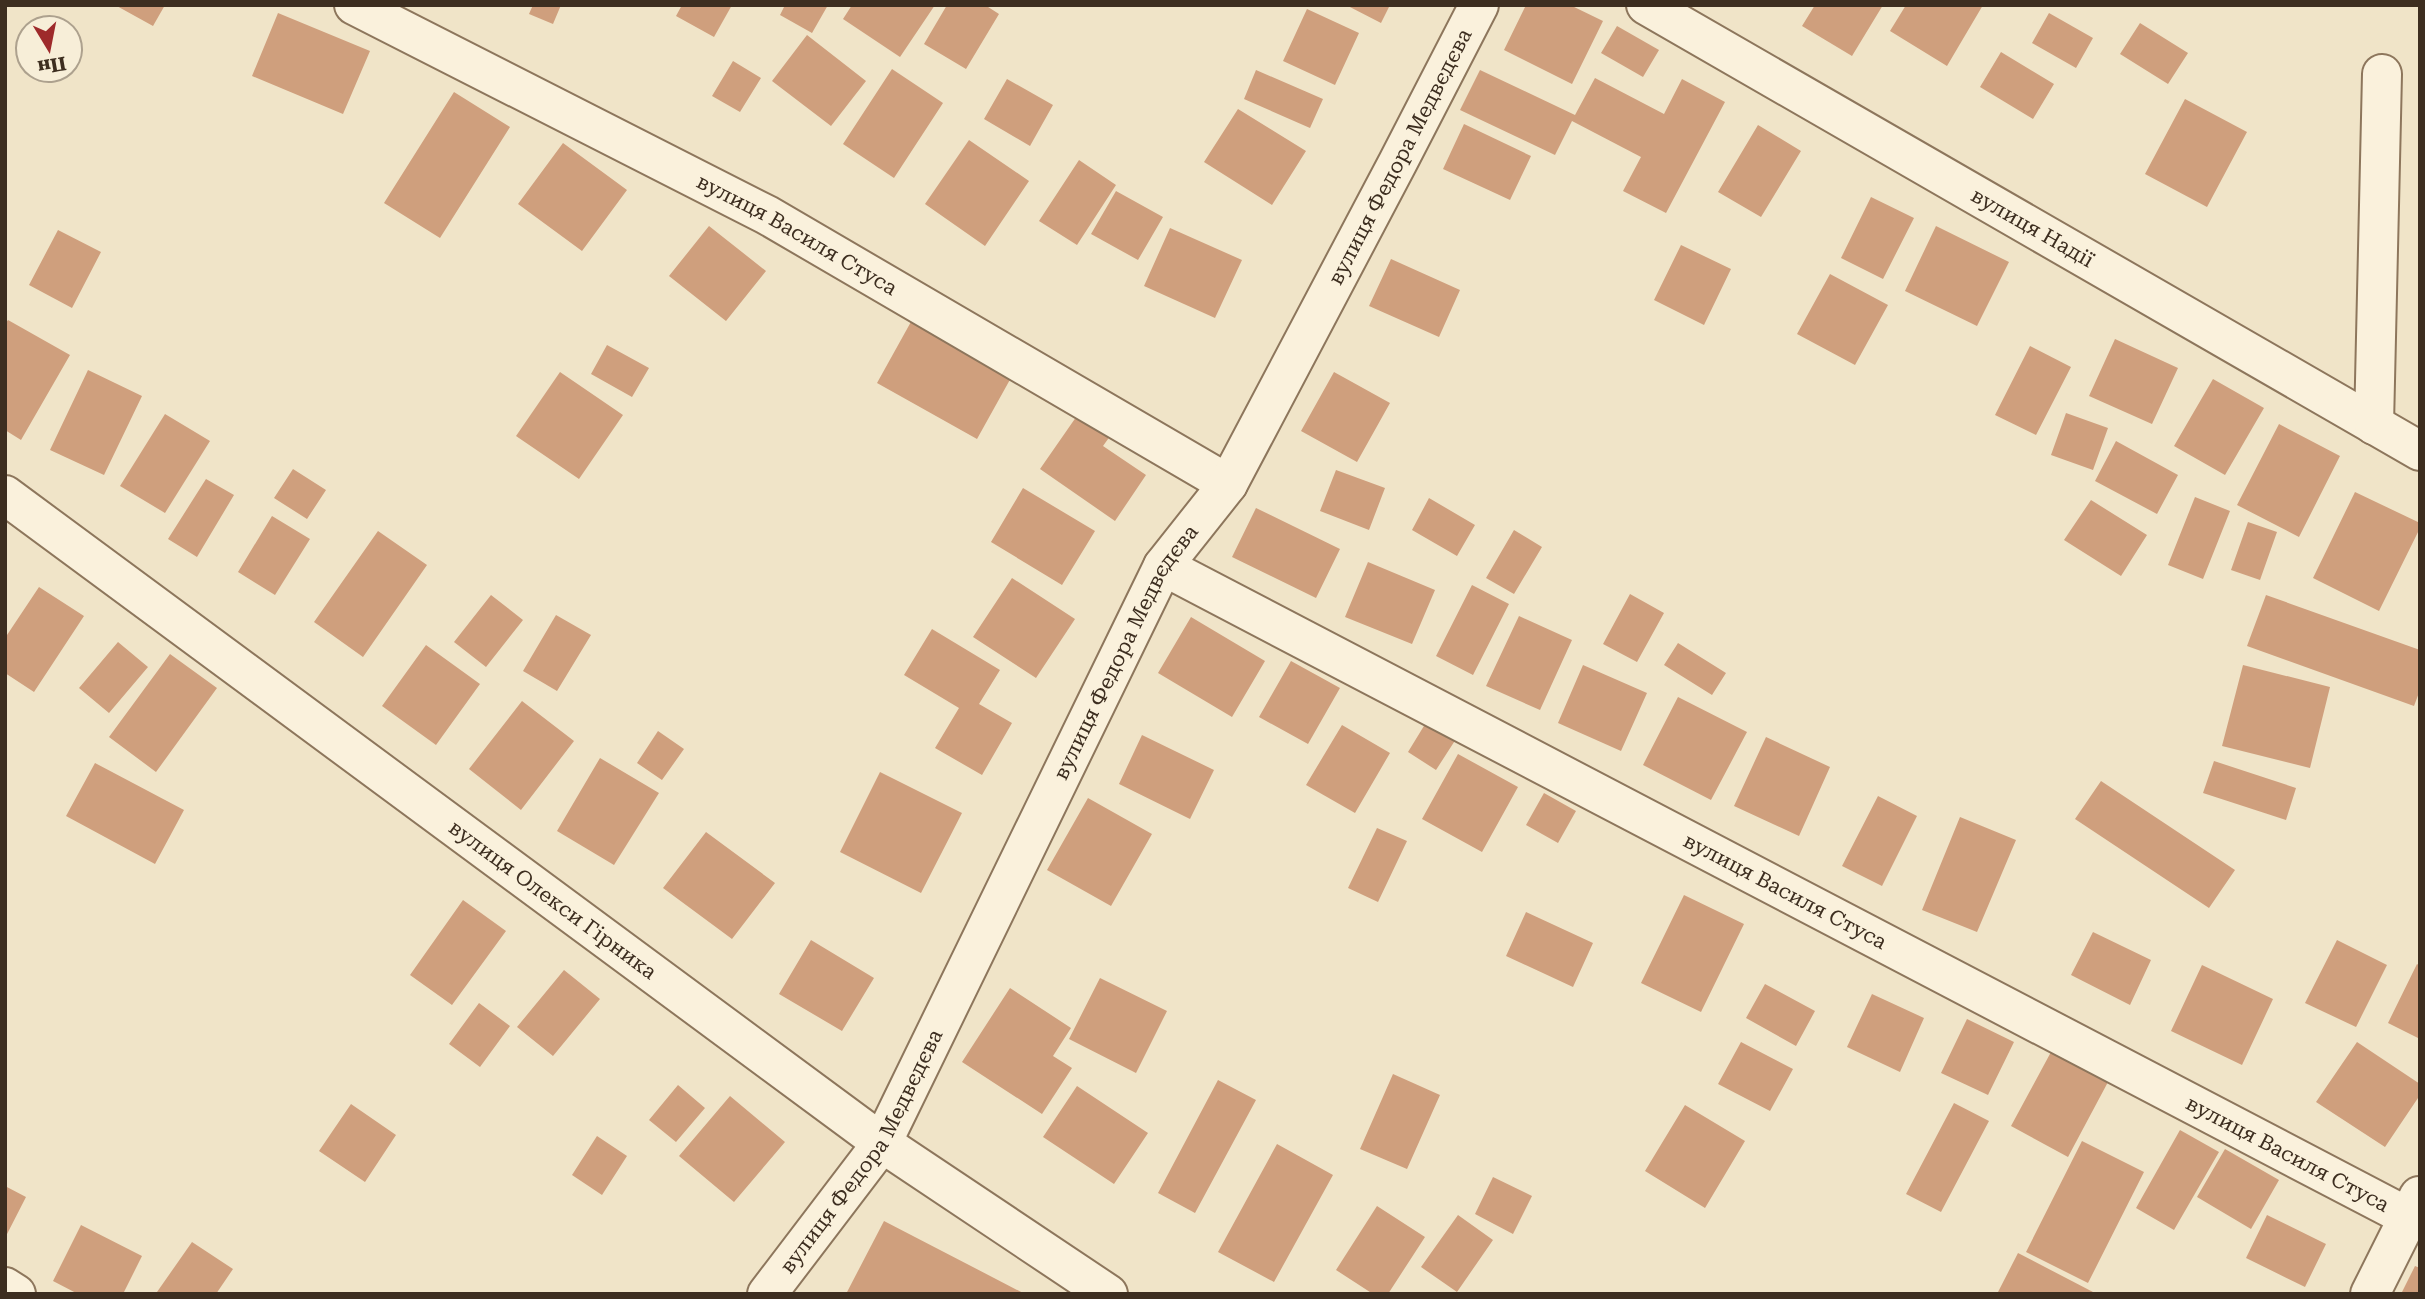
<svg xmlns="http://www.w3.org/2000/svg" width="2425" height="1299" font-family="'Roboto Serif',serif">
  <rect width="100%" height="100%" fill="#f0e4c8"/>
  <!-- building -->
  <path fill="#cf9f7d" d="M115 5H165L153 26Z
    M533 5H561L553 24 529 14Z
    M682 5H732L714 37 676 16Z
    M785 5H828L812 33 780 15Z
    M852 5H935L900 57 843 19Z
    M947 5H985L999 14 966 69 924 44Z
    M1346 5H1390L1381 23Z
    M1526 5H1570L1603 21 1572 84 1504 50Z
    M1815 5H1883L1852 56 1802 26Z
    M1906 5H1983L1947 66 1890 31Z
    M1307 9 1359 33 1335 85 1283 61Z
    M278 13 370 51 343 114 252 76Z
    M2049 13 2093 38 2076 68 2032 43Z
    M2140 23 2188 53 2168 84 2120 54Z
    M1617 26 1659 50 1643 77 1601 53Z
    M807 35 866 81 831 126 772 81Z
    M2001 52 2054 84 2033 119 1980 87Z
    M733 61 761 78 740 112 712 96Z
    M892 69 943 103 894 178 843 144Z
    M1256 70 1323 99 1310 128 1244 99Z
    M1480 70 1575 115 1595 78 1664 114 1682 79 1725 102 1666 213 1623 191 1641 157 1572 121 1555 155 1460 110Z
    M1007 79 1053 105 1030 146 984 119Z
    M454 92 510 127 440 238 384 203Z
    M2185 99 2247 132 2207 207 2145 174Z
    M1238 109 1306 151 1272 205 1204 162Z
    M1464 124 1531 156 1510 200 1443 169Z
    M1758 125 1801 151 1761 217 1718 192Z
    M969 140 1029 181 985 246 925 204Z
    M563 143 627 190 582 251 518 204Z
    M1079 160 1116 185 1077 245 1039 221Z
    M1116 191 1163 217 1138 260 1091 234Z
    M1871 197 1914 218 1883 279 1841 258Z
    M709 226 766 271 726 321 669 276Z
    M1936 226 2009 262 1977 326 1905 291Z
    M1170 228 1242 260 1215 318 1144 286Z
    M58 230 101 252 72 308 29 285Z
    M1681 245 1731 269 1704 325 1654 300Z
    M1391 259 1460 290 1439 337 1369 306Z
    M1830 274 1888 305 1855 365 1797 334Z
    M8 320 70 355 21 440 5 430V324Z
    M912 320 1012 376 977 439 877 383Z
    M2115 339 2178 368 2152 424 2089 396Z
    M607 345 649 368 632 397 591 374Z
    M2030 346 2071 367 2036 435 1995 415Z
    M88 370 142 396 104 475 50 450Z
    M560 372 623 415 579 479 516 436Z
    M1334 372 1390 403 1357 462 1301 431Z
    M2213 379 2264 408 2225 475 2174 446Z
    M1081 410 1113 432 1103 446 1146 475 1115 521 1040 469Z
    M2066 413 2108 428 2093 470 2051 455Z
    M165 414 210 441 165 513 120 486Z
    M2279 424 2340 456 2299 537 2237 505Z
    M2116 441 2178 475 2157 514 2095 481Z
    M293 469 326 490 307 519 274 498Z
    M1336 470 1385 488 1369 530 1320 511Z
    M206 479 234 495 197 557 168 539Z
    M1023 488 1095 531 1062 585 991 542Z
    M2355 492 2420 523V528L2379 611 2313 578Z
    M2195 497 2230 511 2203 579 2168 565Z
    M1429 498 1475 525 1457 556 1412 530Z
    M2091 500 2147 535 2121 576 2064 540Z
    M1256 508 1340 549 1316 598 1232 557Z
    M272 516 310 539 275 595 238 572Z
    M2248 522 2277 532 2260 580 2231 570Z
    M1514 530 1542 547 1514 594 1486 578Z
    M378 531 427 565 363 657 314 622Z
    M1368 562 1435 590 1412 644 1345 617Z
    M1012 578 1075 619 1036 678 973 637Z
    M1472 585 1509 604 1473 675 1436 656Z
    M39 587 84 616 34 692 5 673V638Z
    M1630 594 1664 613 1637 662 1603 644Z
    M491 595 523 620 486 667 454 642Z
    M2266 595 2420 650V690L2414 706 2247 646Z
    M556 615 591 635 557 691 523 671Z
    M1519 616 1572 640 1540 710 1486 686Z
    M1191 617 1265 661 1232 717 1158 673Z
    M932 629 1000 670 979 704 1012 723 982 775 935 748 959 708 904 675Z
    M118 642 148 667 109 713 79 688Z
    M1678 643 1726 673 1712 695 1664 665Z
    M426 645 480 684 436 745 382 706Z
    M170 654 217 688 156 772 109 737Z
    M1291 661 1340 688 1308 744 1259 717Z
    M1583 665 1647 693 1621 751 1558 723Z
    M2243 665 2330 687 2310 768 2222 746Z
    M1678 697 1747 732 1711 800 1643 765Z
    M522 701 574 741 521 810 469 769Z
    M1427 721 1456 739 1436 770 1408 752Z
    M1342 725 1390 753 1355 813 1306 785Z
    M658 731 684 749 662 780 637 763Z
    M1142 735 1214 770 1190 819 1119 784Z
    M1766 737 1830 767 1799 836 1734 806Z
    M1458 754 1518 787 1482 852 1422 819Z
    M600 758 659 793 614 865 557 831Z
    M2214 761 2296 788 2286 820 2203 793Z
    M95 763 184 810 155 864 66 816Z
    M880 772 962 813 921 893 840 852Z
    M2101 781 2235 870 2209 908 2075 819Z
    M1544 793 1576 811 1558 843 1526 825Z
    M1878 796 1917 816 1882 886 1842 866Z
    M1088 798 1152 834 1111 906 1047 870Z
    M1960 817 2016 840 1977 932 1922 910Z
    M1377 828 1407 841 1378 902 1348 888Z
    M706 832 775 883 732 939 663 888Z
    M1684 895 1744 924 1701 1012 1641 983Z
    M463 900 506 931 452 1005 410 975Z
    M1526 912 1593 943 1573 987 1506 956Z
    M2093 932 2151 960 2130 1005 2071 975Z
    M811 940 874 978 842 1031 779 994Z
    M2337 940 2387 965 2356 1027 2305 1003Z
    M2417 964 2420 966V1039L2388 1023Z
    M2202 965 2273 999 2242 1065 2171 1031Z
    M564 970 600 999 553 1056 517 1027Z
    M1100 978 1167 1011 1136 1073 1069 1039Z
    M1765 984 1815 1011 1796 1046 1746 1018Z
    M1010 988 1071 1028 1053 1056 1072 1068 1042 1114 962 1062Z
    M1872 994 1924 1018 1900 1072 1847 1047Z
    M479 1003 510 1026 480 1067 449 1044Z
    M1967 1019 2014 1042 1988 1095 1941 1073Z
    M1741 1042 1793 1069 1770 1111 1718 1084Z
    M2357 1042 2420 1084V1095L2385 1147 2316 1102Z
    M2051 1052 2108 1082 2068 1157 2011 1126Z
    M1393 1074 1440 1095 1407 1169 1360 1149Z
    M1218 1080 1256 1100 1195 1213 1158 1193Z
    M678 1085 705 1108 676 1142 649 1120Z
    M1077 1086 1148 1133 1114 1184 1043 1137Z
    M730 1096 785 1142 734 1202 679 1156Z
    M1954 1103 1989 1121 1941 1212 1906 1194Z
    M351 1104 396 1135 365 1182 319 1151Z
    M1685 1105 1745 1141 1705 1208 1645 1171Z
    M2180 1130 2219 1152 2174 1230 2136 1208Z
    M597 1136 627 1156 602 1195 572 1175Z
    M2082 1141 2144 1172 2088 1283 2026 1252Z
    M1277 1144 1333 1175 1274 1282 1218 1252Z
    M2225 1149 2279 1180 2251 1229 2197 1197Z
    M1493 1177 1532 1196 1513 1234 1475 1214Z
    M5 1186 26 1197 5 1238Z
    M1377 1206 1425 1237 1388 1294H1373L1336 1270Z
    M1458 1215 1493 1240 1457 1292 1421 1267Z
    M2267 1215 2326 1244 2305 1287 2246 1258Z
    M884 1221 1025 1294H846Z
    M81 1225 142 1256 123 1294H78L53 1281Z
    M192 1242 233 1269 216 1294H159L157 1292Z
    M2018 1253 2093 1292 2092 1294H1997Z
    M2415 1266 2420 1268V1294H2401Z"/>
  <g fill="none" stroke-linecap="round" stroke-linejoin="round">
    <defs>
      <g id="minor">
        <path id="s1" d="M354 5 767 215 1228 484"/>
        <path id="s2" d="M1646 5 2420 451"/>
        <path d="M2374 425 2382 74"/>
        <path id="s3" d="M5 495 882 1143 1108 1294"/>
        <path id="s4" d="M1163 566 2408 1217"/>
        <path d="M5 1287 16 1294"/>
        <path id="s5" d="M767 1294 882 1143 1163 566 1228 484 1398 162 1479 5"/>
        <path d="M2370 1294 2419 1196"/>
      </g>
    </defs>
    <!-- minor casing -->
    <use href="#minor" stroke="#8d765c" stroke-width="42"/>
    <!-- minor -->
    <use href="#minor" stroke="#faf1dc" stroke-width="38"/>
  </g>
  <g text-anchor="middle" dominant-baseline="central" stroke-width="6" stroke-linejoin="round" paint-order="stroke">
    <!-- street labels -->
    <g font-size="21" fill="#3d2e20" stroke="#f7eed8">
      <text stroke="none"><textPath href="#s5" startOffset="1306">вулиця Федора Медвєдєва</textPath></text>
      <text stroke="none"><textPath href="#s2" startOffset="446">вулиця Надії</textPath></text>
      <text stroke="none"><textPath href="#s1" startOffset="499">вулиця Василя Стуса</textPath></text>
      <text stroke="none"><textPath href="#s5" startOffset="738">вулиця Федора Медвєдєва</textPath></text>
      <text stroke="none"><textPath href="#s4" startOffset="702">вулиця Василя Стуса</textPath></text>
      <text stroke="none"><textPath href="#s3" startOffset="681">вулиця Олекси Гірника</textPath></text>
      <text stroke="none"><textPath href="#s5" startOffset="172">вулиця Федора Медвєдєва</textPath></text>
      <text stroke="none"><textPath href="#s4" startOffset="1269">вулиця Василя Стуса</textPath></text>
    </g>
  </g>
  <!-- border -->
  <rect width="2425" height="1299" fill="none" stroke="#3d2e20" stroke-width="14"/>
  <!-- north arrow -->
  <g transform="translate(49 49) rotate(170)"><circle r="33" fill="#f7eed8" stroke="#ada18e" stroke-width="2"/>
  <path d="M0-5L12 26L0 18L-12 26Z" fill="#9e2a2b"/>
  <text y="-10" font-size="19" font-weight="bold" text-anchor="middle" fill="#3d2e20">Пн</text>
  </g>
</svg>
